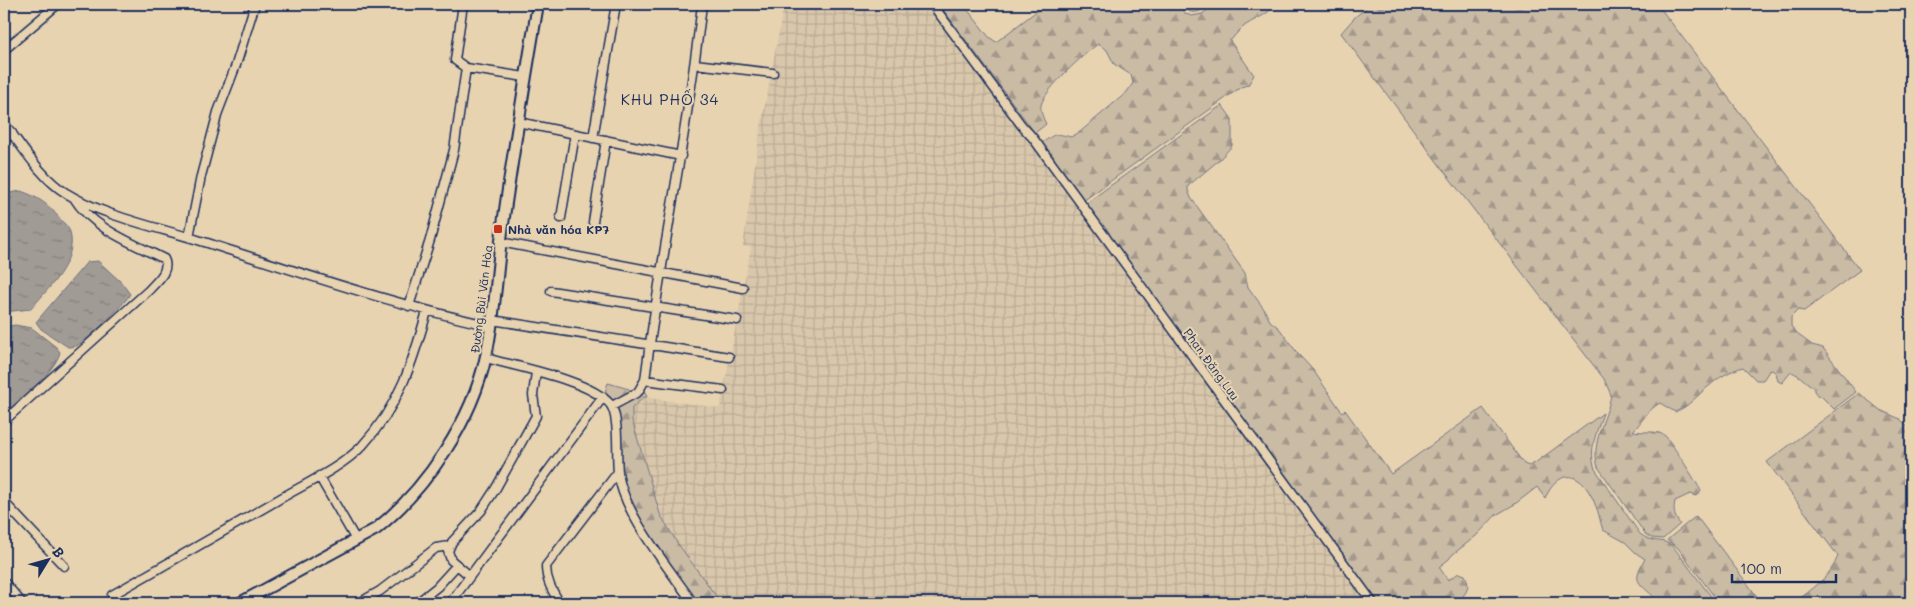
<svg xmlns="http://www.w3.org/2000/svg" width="1915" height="607" font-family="Mali,sans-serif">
  <defs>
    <pattern id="industrial-grid" width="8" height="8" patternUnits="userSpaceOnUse" patternTransform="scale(1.25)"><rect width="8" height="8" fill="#d9c7ab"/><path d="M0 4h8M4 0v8" fill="none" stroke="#baab96"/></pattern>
    <pattern id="forest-firs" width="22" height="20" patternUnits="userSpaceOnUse" patternTransform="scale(1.25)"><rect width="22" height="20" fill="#cabba5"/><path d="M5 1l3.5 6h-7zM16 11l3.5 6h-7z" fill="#a3988a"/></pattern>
    <pattern id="water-ripples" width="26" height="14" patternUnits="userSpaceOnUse" patternTransform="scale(1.25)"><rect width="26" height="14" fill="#a19b95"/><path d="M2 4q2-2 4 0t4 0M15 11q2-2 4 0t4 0" fill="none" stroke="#827f7d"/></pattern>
  </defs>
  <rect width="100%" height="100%" fill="#e8d3b1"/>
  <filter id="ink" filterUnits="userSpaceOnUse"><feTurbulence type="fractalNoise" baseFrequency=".02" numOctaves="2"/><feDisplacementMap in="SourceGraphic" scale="10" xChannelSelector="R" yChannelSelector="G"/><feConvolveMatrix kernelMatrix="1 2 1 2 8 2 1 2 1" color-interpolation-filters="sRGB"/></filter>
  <g filter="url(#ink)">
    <!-- industrial -->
    <path fill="url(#industrial-grid)" d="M784 4H925L937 14 1368 603H719L676 541 660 514 632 420V408L644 397 720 408 751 247 743 246 759 137Z"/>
    <!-- forest -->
    <path fill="url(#forest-firs)" stroke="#727582" d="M939 4H963L989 37 996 42 1046 4H1177L1186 14 1192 16 1202 14 1216 4H1275C1269 16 1252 19 1242 28 1237 32 1234 37 1230 41L1254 75 1248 85 1241 87 1083 201 1042 143C1056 133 1055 133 1071 137L1080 132 1127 92 1133 83 1131 75 1114 64 1107 50 1098 44C1085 53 1045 89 1041 105 1040 111 1043 118 1046 124L1035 133Z
      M1181 4H1211C1199 13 1191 17 1181 4Z
      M1371 4H1657L1860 270 1804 311 1798 310 1791 317V326L1797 334 1812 345 1823 348 1856 392 1834 409 1821 396H1818L1814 391V387C1805 383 1801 375 1791 372L1782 383 1778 381 1776 373 1772 370 1769 371 1763 380H1756L1743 367C1730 371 1719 377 1709 386 1697 395 1690 406 1675 412L1660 403C1648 409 1642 422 1633 431 1643 433 1655 430 1664 435 1669 438 1697 483 1701 491L1697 496 1690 494 1675 501C1673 510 1674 517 1680 524L1663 539 1652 538 1646 535 1598 467C1590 443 1607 419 1611 395L1604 379 1444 171 1341 33 1355 17Z
      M1222 105 1232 119V146L1219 160 1188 186V190L1191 198 1245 273 1248 287 1264 309 1270 321 1279 328 1298 354 1313 370 1342 412 1345 410 1391 474 1483 408 1524 464 1529 466 1535 463 1603 413C1597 432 1588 449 1595 469L1640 534C1653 544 1660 538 1672 545L1716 603H1659C1644 583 1628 586 1645 559L1636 553 1625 542 1603 530C1600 522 1599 512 1595 504 1583 474 1562 464 1545 498L1537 487 1515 504 1496 515 1476 536 1452 555 1449 559 1439 567 1448 580 1459 573 1465 575C1469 584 1469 589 1463 596L1468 603H1378L1085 204Z
      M608 383 629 389 638 395 644 389 647 397H644L632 408V420L660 514 676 541 721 603H696L636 515 624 488 620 472 617 417 604 395Z
      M1859 393 1880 410 1900 419 1911 430V601L1907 600 1906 603H1794C1812 589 1830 578 1838 556L1767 462Z
      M1696 516 1759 599 1767 603H1719L1678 548 1667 540Z"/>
    <!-- water -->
    <path fill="url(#water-ripples)" stroke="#6b707f" d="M21 191C38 197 50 205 61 220 64 223 69 228 70 232 78 262 47 289 31 309L4 312V194Z
      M98 261 121 282 130 294C125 304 86 342 76 346 73 347 70 347 68 347L41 329 36 322 87 262Z
      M15 325 32 328 56 347 60 352C56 371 20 401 4 414V327Z"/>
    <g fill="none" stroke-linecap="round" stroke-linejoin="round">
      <defs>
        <path id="minor" d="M463 4 455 60 466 68 525 77
          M932 4 1022 126 1033 138 1373 603
          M4 50 58 4
          M695 64 773 73
          M518 122 681 156
          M4 123C21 145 42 179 66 193 103 216 156 227 198 240 295 271 392 304 491 326
          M593 138 616 4
          M4 139 12 133
          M561 218 575 134
          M593 222 606 140
          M189 237 201 176 218 112 236 65 255 4
          M500 242 743 288
          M551 291 737 320
          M409 306 430 240 454 150 466 68
          M492 320 729 357
          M486 358C517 367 589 380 610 404 620 416 616 455 618 472 623 514 669 568 693 603
          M645 380 723 390
          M612 406 638 392 645 380C661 254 688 130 702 4
          M4 421 149 290C157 281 170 271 164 259 133 243 93 229 74 198
          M319 476 356 540
          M4 502 64 566
          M470 576 451 560 448 551 452 542 481 511 496 488 536 416 533 395 536 372
          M4 582 22 603
          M112 595C167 564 222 532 276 501 303 485 341 468 362 446 399 406 413 362 427 311
          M359 603 380 591 436 548 449 546
          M417 603 437 587 457 565
          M450 603 603 397
          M560 603C552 591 546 580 546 566L618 472"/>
        <path id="major" d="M240 603 376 529C427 488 472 421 486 356 496 310 497 263 504 217 514 146 526 75 538 4"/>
      </defs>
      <!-- minor casing -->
      <use href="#minor" stroke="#1b2f5e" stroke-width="11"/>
      <!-- major casing -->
      <use href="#major" stroke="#1b2f5e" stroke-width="14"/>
      <!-- minor -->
      <use href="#minor" stroke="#e8d3b1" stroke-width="8"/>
      <!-- major -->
      <use href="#major" stroke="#e8d3b1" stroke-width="10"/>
    </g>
  </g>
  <!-- markers -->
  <rect fill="#c8321e" stroke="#e8d3b1" stroke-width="2" x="493" y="224" width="10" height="10" rx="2.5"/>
  <g text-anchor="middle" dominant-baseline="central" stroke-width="4" stroke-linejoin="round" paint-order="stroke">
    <!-- poi labels -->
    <g font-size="12" font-weight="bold" fill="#1b2f5e" stroke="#e8d3b1" text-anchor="start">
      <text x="508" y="229">Nhà văn hóa KP7</text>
    </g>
    <!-- street labels -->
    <g font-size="12" fill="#1b2f5e" stroke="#e8d3b1">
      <text transform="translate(481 299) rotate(-83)">Đường Bùi Văn Hòa</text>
      <text transform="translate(1212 364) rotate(54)">Phan Đăng Lưu</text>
    </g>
    <!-- quarter labels -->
    <g font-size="15" letter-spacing="1" fill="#1b2f5e" stroke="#e8d3b1">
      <text x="670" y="99">KHU PHỐ 34</text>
    </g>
  </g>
  <!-- margin -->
  <rect width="1915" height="607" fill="none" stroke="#e8d3b1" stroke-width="20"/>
  <rect x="10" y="10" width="1895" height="587" fill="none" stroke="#1b2f5e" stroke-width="2" filter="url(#ink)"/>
  <!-- north arrow -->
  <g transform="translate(48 560) rotate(53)" stroke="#e8d3b1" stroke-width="4" paint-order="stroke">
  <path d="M0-4L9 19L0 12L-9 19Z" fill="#1b2f5e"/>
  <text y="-8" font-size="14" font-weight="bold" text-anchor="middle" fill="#1b2f5e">B</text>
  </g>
  <!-- scale -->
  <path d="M1732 574v8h104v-8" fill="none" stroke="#1b2f5e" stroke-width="2.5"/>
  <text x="1740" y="574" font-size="15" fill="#1b2f5e" stroke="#e8d3b1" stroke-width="4" paint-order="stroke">100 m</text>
</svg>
